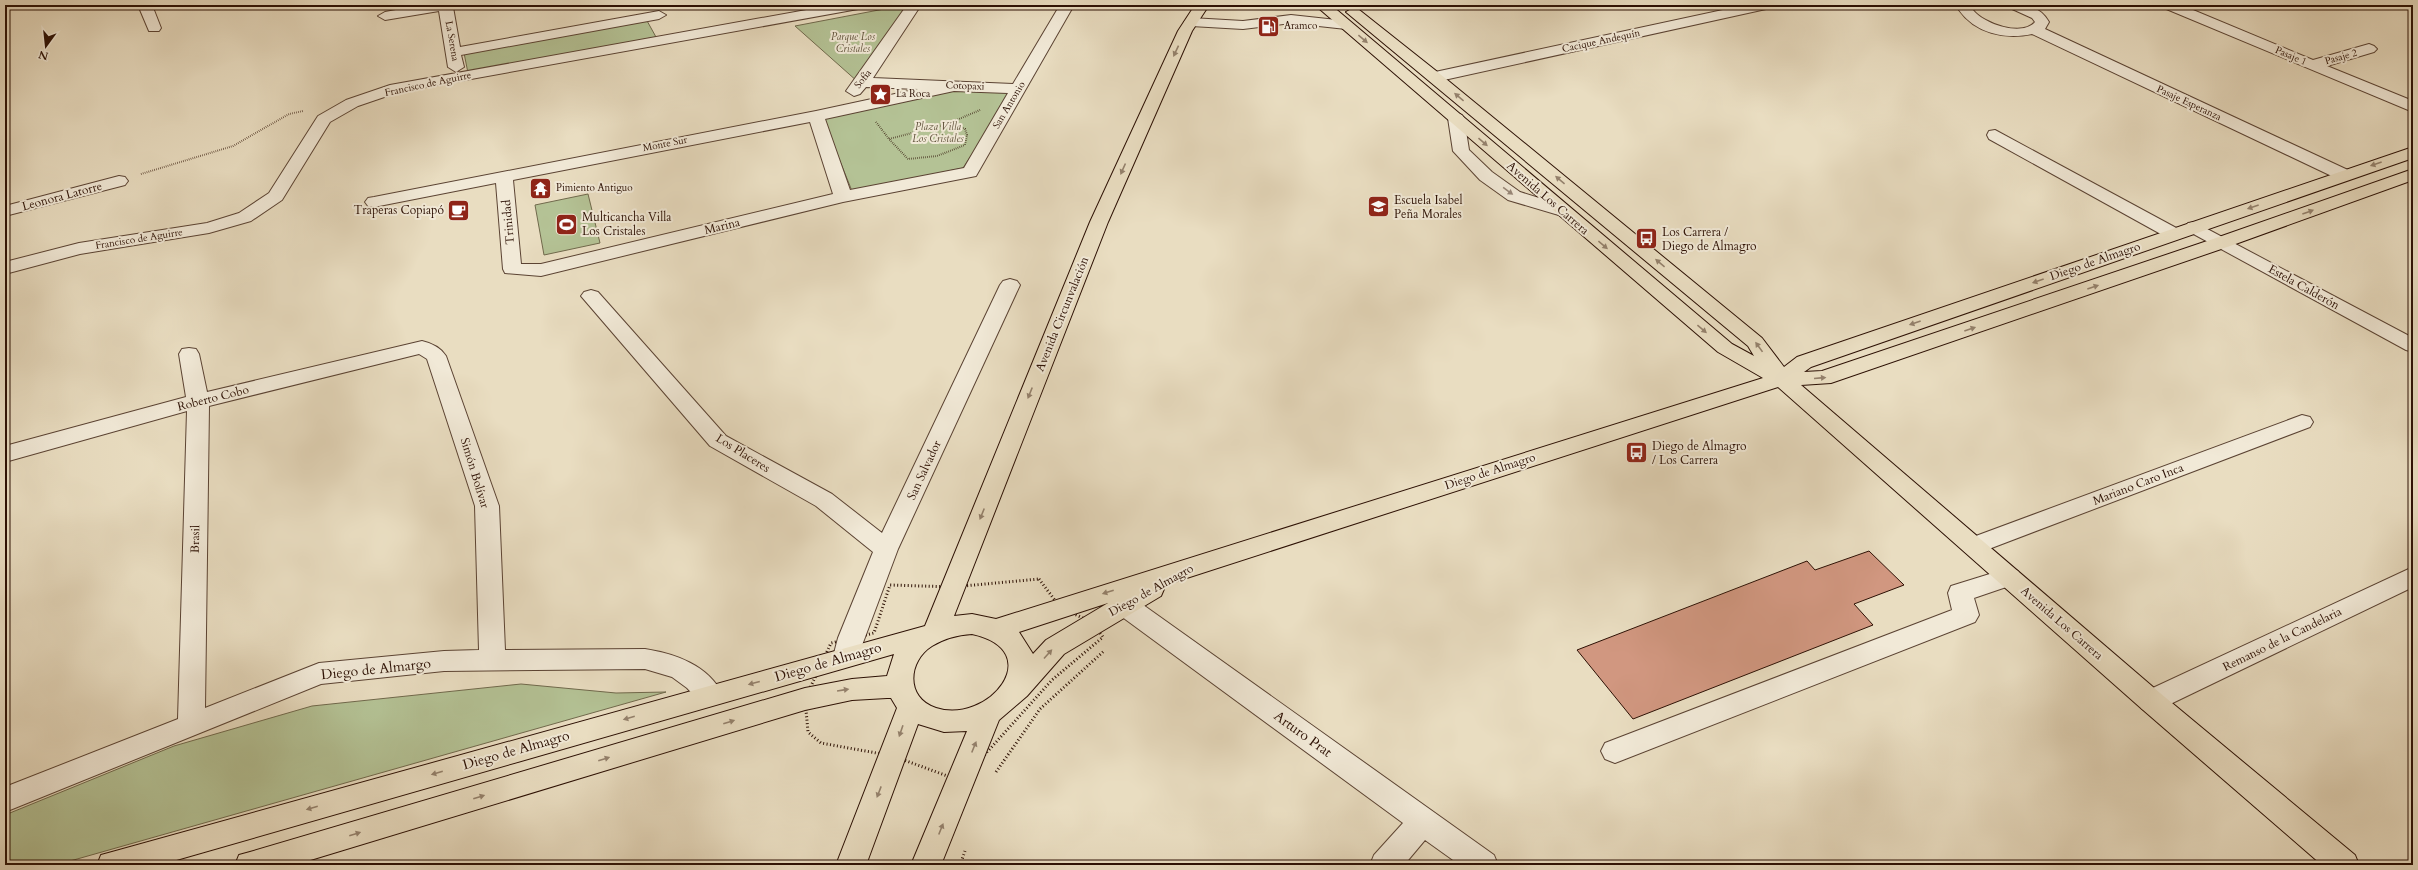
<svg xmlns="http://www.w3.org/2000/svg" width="2418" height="870" font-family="Cardo,serif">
  <rect width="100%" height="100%" fill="#e9ddc1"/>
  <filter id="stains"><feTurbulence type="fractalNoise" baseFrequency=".005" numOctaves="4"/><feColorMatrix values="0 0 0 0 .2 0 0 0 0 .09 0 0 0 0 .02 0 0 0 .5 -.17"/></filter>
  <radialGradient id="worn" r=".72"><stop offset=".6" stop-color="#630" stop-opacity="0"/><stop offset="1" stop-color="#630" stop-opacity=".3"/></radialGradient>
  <!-- green -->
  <path fill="#b4c295" stroke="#70694c" d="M905 5H910L858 82 795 26Z
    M646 19 656 37 468 73 464 53Z
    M956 87 1013 92 963 168 852 191 823 119Z
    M588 194 600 243 544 255 535 205Z
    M521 684 616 693 666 692 56 865H5V815L174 746 312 706Z"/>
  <!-- building -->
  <path fill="#d19780" stroke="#2c1004" d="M1869 551 1904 585 1854 604 1873 625 1633 719 1577 650 1807 561 1815 570Z"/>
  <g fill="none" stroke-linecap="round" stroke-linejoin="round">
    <defs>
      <path id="minor" d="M138 5H152L161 28 159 31H149Z
        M423 5H454L453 7 460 47 659 11 666 15 659 19 461 55 464 67 456 72 448 67 439 11 385 20 378 16 385 12Z
        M834 5H865L858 9 399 92 358 106 330 122 282 200 251 221 209 233 80 254 5 274V262L79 243 207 223 239 213 269 193 318 116 346 100 390 85Z
        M907 5H921L873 78 1013 84 1060 5H1074L976 176 843 202 541 276 505 273 503 269 496 183 374 207 368 206 365 202 368 198 374 197 816 111 918 89 866 87 860 94 854 96 846 91ZM954 91 1008 93 964 168 850 190 825 119ZM810 122 833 194 541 264H521L513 180Z
        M1746 5H1773L1766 9 1435 82 1427 77 1435 72Z
        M1963 5H1977L1973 10C1984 24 2022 37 2035 22L2032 18 2010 8 2008 5C2026 5 2040 6 2049 22L2045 29 2350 171 2353 175 2350 179H2338L2032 34C2005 40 1975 33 1959 10Z
        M2162 5H2181L2313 60 2369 44 2374 46 2377 49 2374 52 2327 66 2413 101V112L2164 8Z
        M1291 15 1346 21 1353 25 1346 29 1291 23 1243 29 1191 26 1184 22 1191 18 1243 21Z
        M1456 113 1462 115 1464 118 1469 150 1492 172 1520 192 1568 207 1571 211 1568 215 1562 216 1508 200 1480 180 1453 151 1448 118 1450 115Z
        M1995 130 2180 230 2183 234 2180 238H2168L1989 139 1987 135 1989 131Z
        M119 176 125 177 128 181 125 185 5 216V206Z
        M2194 222 2413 338V352L2406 350 2188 231 2185 227 2188 223Z
        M1010 279 1017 281 1020 285 898 549 855 664 846 667 837 664 833 657 838 638 873 552 816 506 710 446 581 296 584 292 591 290 598 292 726 436 832 494 882 533 1000 285 1003 281Z
        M422 341C431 343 441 348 446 356L499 506 505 650 645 649C676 654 708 665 723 695L719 703 710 706 701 703 687 688 672 677 645 669 444 671 321 684 5 812V787L178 719 187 411 5 462V446L186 397 179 354 182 349 189 348 196 349 199 354 207 392ZM419 354 427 359 475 506 479 650 444 651 319 663 205 708 209 406Z
        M2302 415 2310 417 2313 422 2310 427 1981 552 1973 555 1965 552 1961 546 1965 540Z
        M2413 567V587L2160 709 2151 712 2142 709 2138 701 2142 693Z
        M2009 568 2018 571 2021 577 2018 583 1974 598 1979 615 1975 622 1615 763 1605 759 1601 751 1605 743 1952 610 1948 593 1951 586Z
        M1123 594 1132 597 1494 855 1498 865H1460L1425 840 1404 865H1370L1374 855 1403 823 1114 611 1110 604 1114 597Z"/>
      <path id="major" d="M1195 5H1209L1192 31 1108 222 954 616 972 614 996 619 1763 378 1718 352 1315 5H1331L1732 344 1754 356 1748 346 1346 12 1353 8 1358 9 1440 74 1762 338 1784 367 1797 357 2413 147V158L1811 367 1804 372 1822 371 2216 238 2413 169V180L2230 246 1831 383 1801 385 2160 693 2355 855 2359 865H2322L2142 709 1778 387 1162 586 1164 589 1161 596 1064 654 1027 696 999 720 941 865H911L967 731 944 732 918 724 866 865H836L897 708 891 698H887L852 700 805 710 294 865H235L239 855 250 852 805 688 852 679 887 676 894 654 159 865H97L101 855 112 852 925 626 1090 222 1178 31ZM1108 603 1046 640 1033 654 1019 632ZM972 634C1049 651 988 725 936 708 905 698 908 661 932 646 945 638 957 635 972 634Z"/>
    </defs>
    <!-- minor casing -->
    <use href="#minor" stroke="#5b4333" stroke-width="2"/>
    <!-- major casing -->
    <use href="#major" stroke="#2c1004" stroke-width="2"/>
    <!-- path-far1 -->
    <path stroke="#2c1004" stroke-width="2" stroke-dasharray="0.5 1.5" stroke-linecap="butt" d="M876 122 889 139
      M952 122 980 110
      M950 123 965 129 967 135 965 145 937 156 908 159 889 139Z
      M141 174 233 146 289 114 303 111"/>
    <!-- path -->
    <path stroke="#2c1004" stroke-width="3" stroke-dasharray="1 2.5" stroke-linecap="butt" d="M1039 579 1060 607 1093 623 1103 637 1052 680 961 781 893 756 821 743 808 732 805 699 831 643 874 633 890 585 953 587Z
      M996 772 1040 709 1104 651
      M960 865 965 851"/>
    <!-- minor -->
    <use href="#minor" fill="#f1e9d7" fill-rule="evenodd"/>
    <!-- major -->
    <use href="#major" fill="#e9ddc1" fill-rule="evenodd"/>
  </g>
  <!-- one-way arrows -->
  <defs><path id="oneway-solid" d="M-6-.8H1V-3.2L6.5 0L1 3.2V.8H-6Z"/></defs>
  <g fill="#94816c">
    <use href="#oneway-solid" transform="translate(1363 39) rotate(40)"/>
    <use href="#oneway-solid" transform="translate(1176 51) rotate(115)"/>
    <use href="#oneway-solid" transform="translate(1459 97) rotate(-140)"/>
    <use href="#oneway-solid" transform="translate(1483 142) rotate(41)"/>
    <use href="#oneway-solid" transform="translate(2376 164) rotate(161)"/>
    <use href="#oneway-solid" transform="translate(1123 169) rotate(114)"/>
    <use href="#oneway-solid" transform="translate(1560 180) rotate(-140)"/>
    <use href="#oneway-solid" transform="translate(2253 207) rotate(161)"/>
    <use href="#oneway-solid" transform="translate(2308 212) rotate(-20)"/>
    <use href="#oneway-solid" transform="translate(1603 245) rotate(40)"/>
    <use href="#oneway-solid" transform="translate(1660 263) rotate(-140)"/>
    <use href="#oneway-solid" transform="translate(2038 281) rotate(161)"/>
    <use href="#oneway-solid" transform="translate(2093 287) rotate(-19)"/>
    <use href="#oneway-solid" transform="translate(1915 323) rotate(161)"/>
    <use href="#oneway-solid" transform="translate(1702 329) rotate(40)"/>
    <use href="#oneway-solid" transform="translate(1970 329) rotate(-19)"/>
    <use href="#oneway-solid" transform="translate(1759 347) rotate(-126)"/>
    <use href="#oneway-solid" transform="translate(1820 378) rotate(-5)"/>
    <use href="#oneway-solid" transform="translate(1030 393) rotate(112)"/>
    <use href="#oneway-solid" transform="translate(982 514) rotate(112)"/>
    <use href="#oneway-solid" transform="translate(1108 592) rotate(163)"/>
    <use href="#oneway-solid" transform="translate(1048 654) rotate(-48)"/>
    <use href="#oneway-solid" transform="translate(754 683) rotate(165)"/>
    <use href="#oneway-solid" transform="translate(843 690) rotate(-9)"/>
    <use href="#oneway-solid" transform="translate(629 718) rotate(164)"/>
    <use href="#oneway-solid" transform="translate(729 722) rotate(-17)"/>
    <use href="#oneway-solid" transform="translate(901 731) rotate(109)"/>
    <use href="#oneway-solid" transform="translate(974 747) rotate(-68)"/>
    <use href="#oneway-solid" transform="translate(604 759) rotate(-17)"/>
    <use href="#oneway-solid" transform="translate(437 773) rotate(164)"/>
    <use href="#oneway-solid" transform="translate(879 792) rotate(111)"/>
    <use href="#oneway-solid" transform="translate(479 797) rotate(-17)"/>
    <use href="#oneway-solid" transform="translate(312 808) rotate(164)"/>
    <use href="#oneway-solid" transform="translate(941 829) rotate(-68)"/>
    <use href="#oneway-solid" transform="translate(355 834) rotate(-17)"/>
  </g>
  <use fill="#988778" href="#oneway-solid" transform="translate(1508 191) rotate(36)"/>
  <!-- icons -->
  <defs>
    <symbol id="fuel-square" viewBox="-11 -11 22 22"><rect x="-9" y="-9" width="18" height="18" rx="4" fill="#8f2418" stroke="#f1e9d7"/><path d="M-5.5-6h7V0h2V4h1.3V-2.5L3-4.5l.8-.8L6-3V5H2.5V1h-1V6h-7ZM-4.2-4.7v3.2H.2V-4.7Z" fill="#fff"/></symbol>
    <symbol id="sight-square" viewBox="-11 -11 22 22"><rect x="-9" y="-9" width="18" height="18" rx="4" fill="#8f2418" stroke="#f1e9d7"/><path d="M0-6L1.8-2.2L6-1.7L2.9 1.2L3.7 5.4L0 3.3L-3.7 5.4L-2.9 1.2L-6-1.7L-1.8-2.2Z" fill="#fff"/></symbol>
    <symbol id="temple-square" viewBox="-11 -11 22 22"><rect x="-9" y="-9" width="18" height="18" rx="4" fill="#8f2418" stroke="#f1e9d7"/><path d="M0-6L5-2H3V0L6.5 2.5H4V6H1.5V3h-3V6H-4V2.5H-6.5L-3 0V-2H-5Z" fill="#fff"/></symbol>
    <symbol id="school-square" viewBox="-11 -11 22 22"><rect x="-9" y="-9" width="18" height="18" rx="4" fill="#8f2418" stroke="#f1e9d7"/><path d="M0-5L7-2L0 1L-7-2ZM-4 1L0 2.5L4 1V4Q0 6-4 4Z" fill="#fff"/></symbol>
    <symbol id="cafe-square" viewBox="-11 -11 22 22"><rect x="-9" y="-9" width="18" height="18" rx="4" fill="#8f2418" stroke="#f1e9d7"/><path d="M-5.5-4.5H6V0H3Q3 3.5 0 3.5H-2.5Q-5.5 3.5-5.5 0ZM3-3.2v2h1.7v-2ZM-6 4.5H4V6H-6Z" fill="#fff"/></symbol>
    <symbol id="stadium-square" viewBox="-11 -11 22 22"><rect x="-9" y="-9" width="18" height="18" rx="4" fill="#8f2418" stroke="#f1e9d7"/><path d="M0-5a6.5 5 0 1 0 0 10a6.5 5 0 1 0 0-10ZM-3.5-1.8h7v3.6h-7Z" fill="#fff"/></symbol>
    <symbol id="bus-square" viewBox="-11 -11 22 22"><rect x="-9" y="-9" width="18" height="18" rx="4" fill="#8f2418" stroke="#f1e9d7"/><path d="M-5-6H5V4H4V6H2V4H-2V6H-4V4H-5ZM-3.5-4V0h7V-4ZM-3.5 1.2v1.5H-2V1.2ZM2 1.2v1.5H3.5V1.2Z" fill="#fff"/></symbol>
  </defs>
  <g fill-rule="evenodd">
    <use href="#fuel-square" x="1256" y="14" width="25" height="25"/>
    <use href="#sight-square" x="868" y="82" width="25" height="25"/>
    <use href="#temple-square" x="528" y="176" width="25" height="25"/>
    <use href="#school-square" x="1366" y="194" width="25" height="25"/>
    <use href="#cafe-square" x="446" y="198" width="25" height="25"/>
    <use href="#stadium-square" x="554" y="212" width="25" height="25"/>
    <use href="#bus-square" x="1634" y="226" width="25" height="25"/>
    <use href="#bus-square" x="1624" y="440" width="25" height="25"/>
  </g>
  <g text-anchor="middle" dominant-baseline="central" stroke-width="4" stroke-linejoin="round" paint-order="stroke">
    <!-- far-poi labels -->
    <g font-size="10" fill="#2c1004" stroke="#f1e9d7" text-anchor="start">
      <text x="1284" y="26">Aramco</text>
      <text x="896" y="94">La Roca</text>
      <text x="556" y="188">Pimiento Antiguo</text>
    </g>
    <!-- far-park labels -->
    <g font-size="10" font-style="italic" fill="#5c4e37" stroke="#f1e9d7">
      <text x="853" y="37">Parque Los<tspan x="853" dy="12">Cristales</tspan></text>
      <text x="938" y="127">Plaza Villa<tspan x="938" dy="12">Los Cristales</tspan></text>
    </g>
    <!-- far-street labels -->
    <g font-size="10" fill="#2c1004" stroke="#f1e9d7">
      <text transform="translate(452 41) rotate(80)">La Serena</text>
      <text transform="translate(1601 41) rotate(-12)">Cacique Andequín</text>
      <text transform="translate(2291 56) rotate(23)">Pasaje 1</text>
      <text transform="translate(2341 57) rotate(-16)">Pasaje 2</text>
      <text transform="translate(863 79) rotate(-52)">Sofía</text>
      <text transform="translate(428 84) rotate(-12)">Francisco de Aguirre</text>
      <text transform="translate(965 86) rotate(2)">Cotopaxi</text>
      <text transform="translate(2189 103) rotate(25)">Pasaje Esperanza</text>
      <text transform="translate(1009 105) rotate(-59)">San Antonio</text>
      <text transform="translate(665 144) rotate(-11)">Monte Sur</text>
      <text transform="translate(139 239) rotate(-9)">Francisco de Aguirre</text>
    </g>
    <!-- street labels -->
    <g font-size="12" fill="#2c1004" stroke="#f1e9d7">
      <text transform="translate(62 196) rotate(-15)">Leonora Latorre</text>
      <text transform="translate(1548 198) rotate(41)">Avenida Los Carrera</text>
      <text transform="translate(508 222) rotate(-95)">Trinidad</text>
      <text transform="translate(722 226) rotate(-14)">Marina</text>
      <text transform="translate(2095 261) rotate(-19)">Diego de Almagro</text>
      <text transform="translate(2304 287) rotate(29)">Estela Calderón</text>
      <text transform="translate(1062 314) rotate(-68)">Avenida Circunvalación</text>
      <text transform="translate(213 398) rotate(-14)">Roberto Cobo</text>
      <text transform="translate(743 453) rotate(32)">Los Placeres</text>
      <text transform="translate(924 470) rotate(-65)">San Salvador</text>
      <text transform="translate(1490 471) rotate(-18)">Diego de Almagro</text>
      <text transform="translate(475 473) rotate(73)">Simón Bolívar</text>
      <text transform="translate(2138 484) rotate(-21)">Mariano Caro Inca</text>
      <text transform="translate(195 539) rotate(-89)">Brasil</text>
      <text transform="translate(1151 590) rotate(-29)">Diego de Almagro</text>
      <text transform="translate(2062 623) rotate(41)">Avenida Los Carrera</text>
      <text transform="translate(2282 639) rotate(-26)">Remanso de la Candelaria</text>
    </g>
    <!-- poi labels -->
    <g font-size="12" fill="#2c1004" stroke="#f1e9d7" text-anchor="start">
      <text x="1394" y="200">Escuela Isabel<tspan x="1394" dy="14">Peña Morales</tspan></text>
      <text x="444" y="210" text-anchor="end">Traperas Copiapó</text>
      <text x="582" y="217">Multicancha Villa<tspan x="582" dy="14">Los Cristales</tspan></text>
      <text x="1662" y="232">Los Carrera /<tspan x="1662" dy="14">Diego de Almagro</tspan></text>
      <text x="1652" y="446">Diego de Almagro<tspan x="1652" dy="14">/ Los Carrera</tspan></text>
    </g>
    <!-- near-street labels -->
    <g font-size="14" fill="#2c1004" stroke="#f1e9d7">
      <text transform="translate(828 662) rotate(-16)">Diego de Almagro</text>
      <text transform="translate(376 669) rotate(-6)">Diego de Almargo</text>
      <text transform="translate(1303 734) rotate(36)">Arturo Prat</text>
      <text transform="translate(516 750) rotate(-16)">Diego de Almagro</text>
    </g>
  </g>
  <!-- margin -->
  <rect width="2418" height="870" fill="none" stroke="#e9ddc1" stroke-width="20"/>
  <rect x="6" y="6" width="2406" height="858" fill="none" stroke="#2c1004" stroke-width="2"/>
  <rect x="10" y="10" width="2398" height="850" fill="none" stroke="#2c1004"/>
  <!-- north arrow -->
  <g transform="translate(46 46) rotate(195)" stroke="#f1e9d7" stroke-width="3" paint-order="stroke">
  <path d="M0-3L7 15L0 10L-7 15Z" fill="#2c1004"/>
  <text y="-6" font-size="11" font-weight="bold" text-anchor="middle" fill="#2c1004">N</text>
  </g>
  <rect width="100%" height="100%" filter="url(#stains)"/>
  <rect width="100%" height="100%" fill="url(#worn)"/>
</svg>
